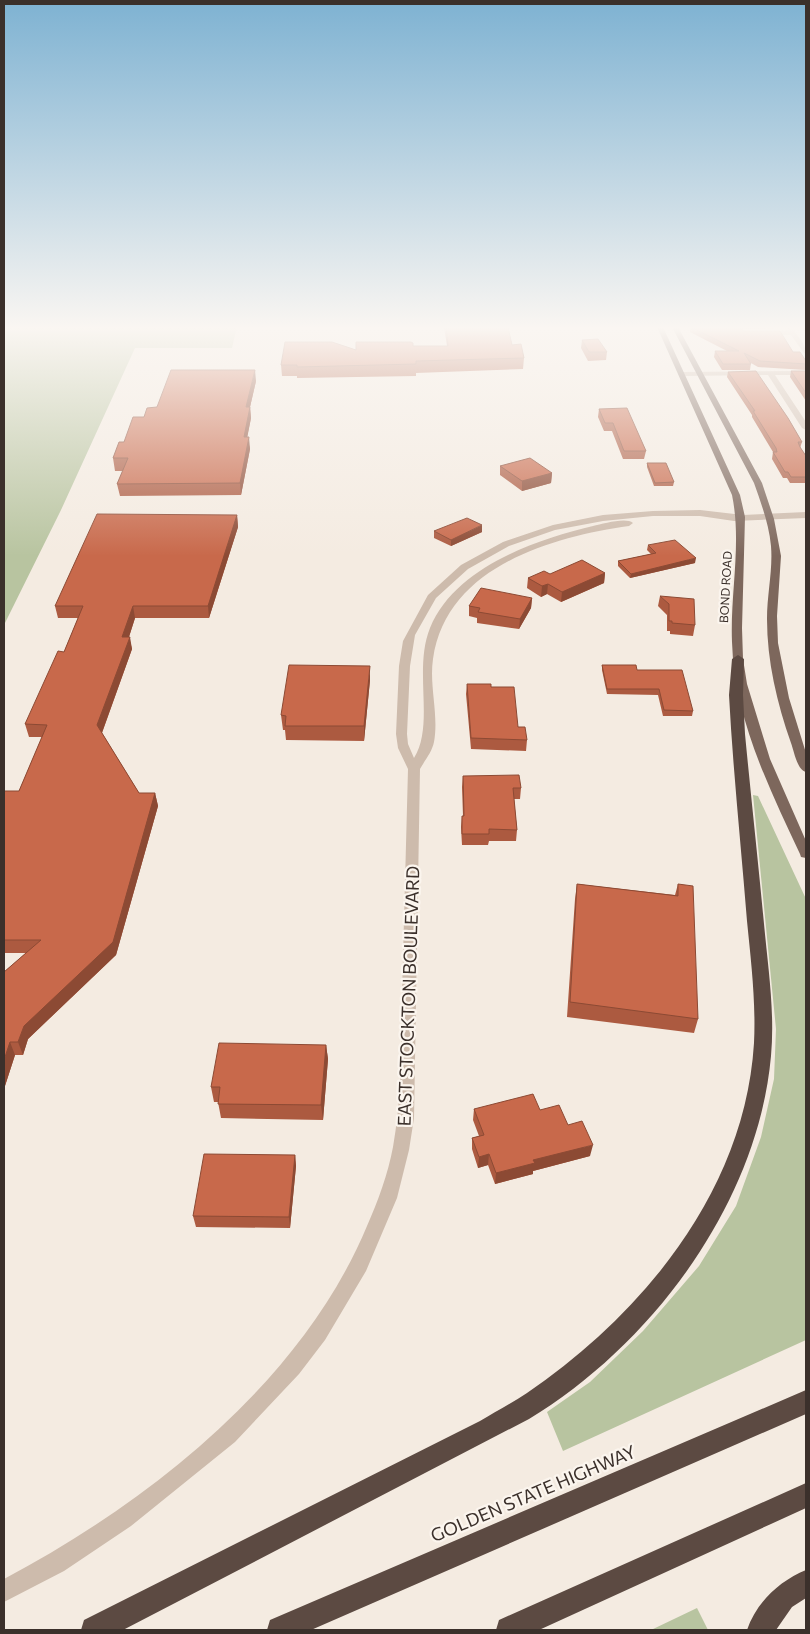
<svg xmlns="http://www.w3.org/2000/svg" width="810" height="1634" font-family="Commissioner,sans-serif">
  <rect width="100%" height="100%" fill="#f4ebe1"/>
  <!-- green -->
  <path fill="#b8c4a0" d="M4 327H237L232 348H135L61 510 4 625Z
    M753 795 758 796 806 899V1340L563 1451 547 1412 590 1382 643 1331 699 1266 736 1206 761 1137 774 1079 776 1029Z
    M697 1608 708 1630H651Z"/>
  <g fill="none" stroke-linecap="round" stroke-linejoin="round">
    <!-- minor -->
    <path fill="#cdbbac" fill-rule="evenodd" d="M787 327H791C797 335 806 344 806 354L804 353 791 335H765L762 333 765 331H788Z
      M806 371V375H775L806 422V430L802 428 768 375 683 376 679 374 683 372Z
      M700 510 743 515 806 512V518L734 521 700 516H653L603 521 555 530 509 546 468 569 436 598 415 635 410 666 407 734 408 744 414 758C435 724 413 670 430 628 455 567 535 540 593 526 603 524 626 517 633 523L629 526C551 537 446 567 433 659 429 686 439 715 434 742 432 752 425 760 420 769L414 1118 409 1150 397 1198 366 1271 325 1340 299 1374 235 1442 131 1526 64 1571 4 1602V1579C149 1502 302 1382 367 1226 378 1201 388 1174 393 1147 402 1097 401 1046 402 995 404 920 406 844 408 769L398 748 396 734 399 666 403 641 428 595 461 565 503 542 553 525 603 515 653 511Z"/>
    <!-- major -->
    <path fill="#7d675c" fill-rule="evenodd" d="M657 327H663L740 495 745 517 742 628 743 659 747 684 770 759 806 841V858L801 857 800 854C769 788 734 717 732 642 730 593 742 543 732 495Z
      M672 327H678L762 483 774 519 781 556 777 616 778 643 789 698 806 753V772C797 770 794 751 791 743 777 703 767 661 767 619 767 594 773 570 771 546 769 524 761 503 754 483Z"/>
    <!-- highway -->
    <path fill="#5c4a42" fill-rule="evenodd" d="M738 655 744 659 743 695 745 734C751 797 758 860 764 924 768 967 775 1012 771 1056 758 1202 653 1344 529 1419L123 1630H81L84 1620 480 1421C495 1412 512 1403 527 1393 644 1313 745 1190 754 1043 756 1002 751 961 747 921 741 846 733 770 729 695L732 659Z
      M806 1390V1414L311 1630H267L270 1620Z
      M806 1483V1508L539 1630H496L499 1620Z
      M806 1570V1598L792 1607 776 1630H747C756 1603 779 1581 806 1570Z"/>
  </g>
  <!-- wall -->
  <path fill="#ac5a40" d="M444 327H509H508L512 345 524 358 523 369 416 373V376L297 378V376H282L281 365 356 350 413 346H447Z
    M691 327H786L785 328 743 329 742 330 793 352 806 361V370L758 367 751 363 750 370H722L714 357 715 351H727L690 332Z
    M793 327H806V333L802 328H794Z
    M582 340 607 352 606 360 588 361 581 348Z
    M791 371H806V401L790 377Z
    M728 372 802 442 800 448 806 456V483H790L787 478H783L772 459 773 452 752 417V415L727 377Z
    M256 381 250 407 251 418 247 437 250 449 241 495 120 496 117 484 123 471H115L113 458 124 442 157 407Z
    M599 409 646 451 644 459H623L612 431H604L598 417Z
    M647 463 674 482 673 486H654L647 467Z
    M500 466 552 473 551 483 522 491 500 475Z
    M237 515 238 527 209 618H135L129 637 132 649 102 733 139 793H155L158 806 116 955 28 1039 23 1055H15L4 1089V972L26 953H4V791H19L42 737H29L25 724 64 652 78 618H58L55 606Z
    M434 531 482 532 451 546 434 538Z
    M648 545 695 563 630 578 618 566V561L651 554 647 550Z
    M605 573 604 583 561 602 547 594 541 597 527 588 528 578 550 574Z
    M660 596 695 625 693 636 670 634V631H667V615L658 606Z
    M532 598 531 608 519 629 477 623V618L469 616V606Z
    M602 665 637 670 693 711 692 716H663L658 695 607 694 602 670Z
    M370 680 364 741 286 740 285 730H283L281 715Z
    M467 684 491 687 527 740 526 751 471 749 466 694Z
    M463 776 521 788 520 799H514L517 830 516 841H489L488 845H462L461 827 462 816H463L462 787Z
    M577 884 675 895 678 884 698 1019 694 1033 567 1017 575 899Z
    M326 1045 328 1059 323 1120 221 1118 218 1102H214L211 1087Z
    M474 1109 540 1110 568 1125 590 1156 533 1171V1174L495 1184 488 1165 478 1168 472 1149V1138L479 1136 473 1120Z
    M295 1155 296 1166 290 1228 196 1227 193 1216Z"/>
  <!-- shaded-wall -->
  <path fill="#8c4a34" d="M255 370 256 381 250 407 251 418 245 449 244 437 246 407Z
    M249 437 250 449 241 495 240 483Z
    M552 473 551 483 522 491V481Z
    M237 515 238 527 209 618 208 606Z
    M482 525V532L451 546V540Z
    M696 558 695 563 630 578 631 574Z
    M605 573 604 583 561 602 562 592Z
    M548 584 547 594 541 597 542 586Z
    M532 598 531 608 519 629 520 619Z
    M133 606 135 618 125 649 122 637Z
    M130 637 132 649 100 738 97 725Z
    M370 666V680L364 741V726Z
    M155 793 158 806 116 955 28 1039 23 1055 18 1042 24 1026Z
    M10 1042 15 1055 4 1089V1060Z
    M326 1045 328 1059 323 1120 321 1105Z
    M593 1145 590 1156 533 1171V1174L495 1184 496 1173 533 1160Z
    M489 1154 488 1165 478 1168 479 1157Z
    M295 1155 296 1166 290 1228 289 1217Z"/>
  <!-- building -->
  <path fill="#c8694b" stroke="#8c4a34" d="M446 327H508L512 345 521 344 524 358 416 361V364L297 367V365H281L285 342H332L356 350V342H411L413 343V346H448Z
    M691 327H741L739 328 744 331H780L793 352H800L806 361V364L760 361 744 353 751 364H723L715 351H739Z
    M598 339 607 352H589L582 340Z
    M171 370H255L246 407H250L244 437H249L240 483 117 484 128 458H113L119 442H124L133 417H144L147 408 157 407Z
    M756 371 788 418 802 442H798L800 447 806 456V477H791L788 472H785L773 452H777L776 448 753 411H755L728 372Z
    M791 371H806V393Z
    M627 408 646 451H624L613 423H605L599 409Z
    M530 458 552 473 522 481 500 466Z
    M647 463H666L674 482 655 483Z
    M97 514 237 515 208 606H133L122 637H130L97 725 139 793H155L113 942 24 1026 18 1042H10L4 1060V972L41 940H4V791H19L47 725 25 724 58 651 64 652 83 606H55Z
    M467 518 482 525 451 540 434 531Z
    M675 540 696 558 631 574 618 561 656 553 648 545Z
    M582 560 605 573 562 592 548 584 542 586 528 578 544 571 550 574Z
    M481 588 532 598 520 619 478 612 480 608 469 606Z
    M660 596 694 599 695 625 672 623V621H669V604Z
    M289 665 370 666 364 726H285L286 716 281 715Z
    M602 665H636L637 670H682L693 711 664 710 659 689H607Z
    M467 684H491V687H514L518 727H525L527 740 471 738Z
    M519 775 521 788H513L517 830 489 829V834H462V816H464L463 776Z
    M577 884 678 896V884L693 886 698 1019 570 1002Z
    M219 1043 326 1045 321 1105 218 1104 220 1087H211Z
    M533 1094 540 1110 559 1105 568 1125 582 1121 593 1145 533 1160 535 1163 496 1173 489 1154 479 1157 472 1138 484 1135 474 1109Z
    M204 1154 295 1155 289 1217 193 1216Z"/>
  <!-- sky -->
  <linearGradient id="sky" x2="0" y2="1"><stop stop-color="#7eb2d2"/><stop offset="0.59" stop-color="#faf6f2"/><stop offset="1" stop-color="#faf6f2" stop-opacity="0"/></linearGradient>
  <rect width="810" height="556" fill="url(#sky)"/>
  <g text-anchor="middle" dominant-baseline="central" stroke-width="4.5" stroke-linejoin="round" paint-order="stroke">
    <!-- far-street labels -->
    <g font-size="12" fill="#3b302b" stroke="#fbf5ee">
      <text transform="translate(725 587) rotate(-87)">BOND ROAD</text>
    </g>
    <!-- near-street labels -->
    <g font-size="18" fill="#3b302b" stroke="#fbf5ee">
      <text transform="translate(408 996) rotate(-88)">EAST STOCKTON BOULEVARD</text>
      <text transform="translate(533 1493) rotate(-23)">GOLDEN STATE HIGHWAY</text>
    </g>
  </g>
  <!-- border -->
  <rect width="810" height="1634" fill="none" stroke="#3b302b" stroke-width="10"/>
</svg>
